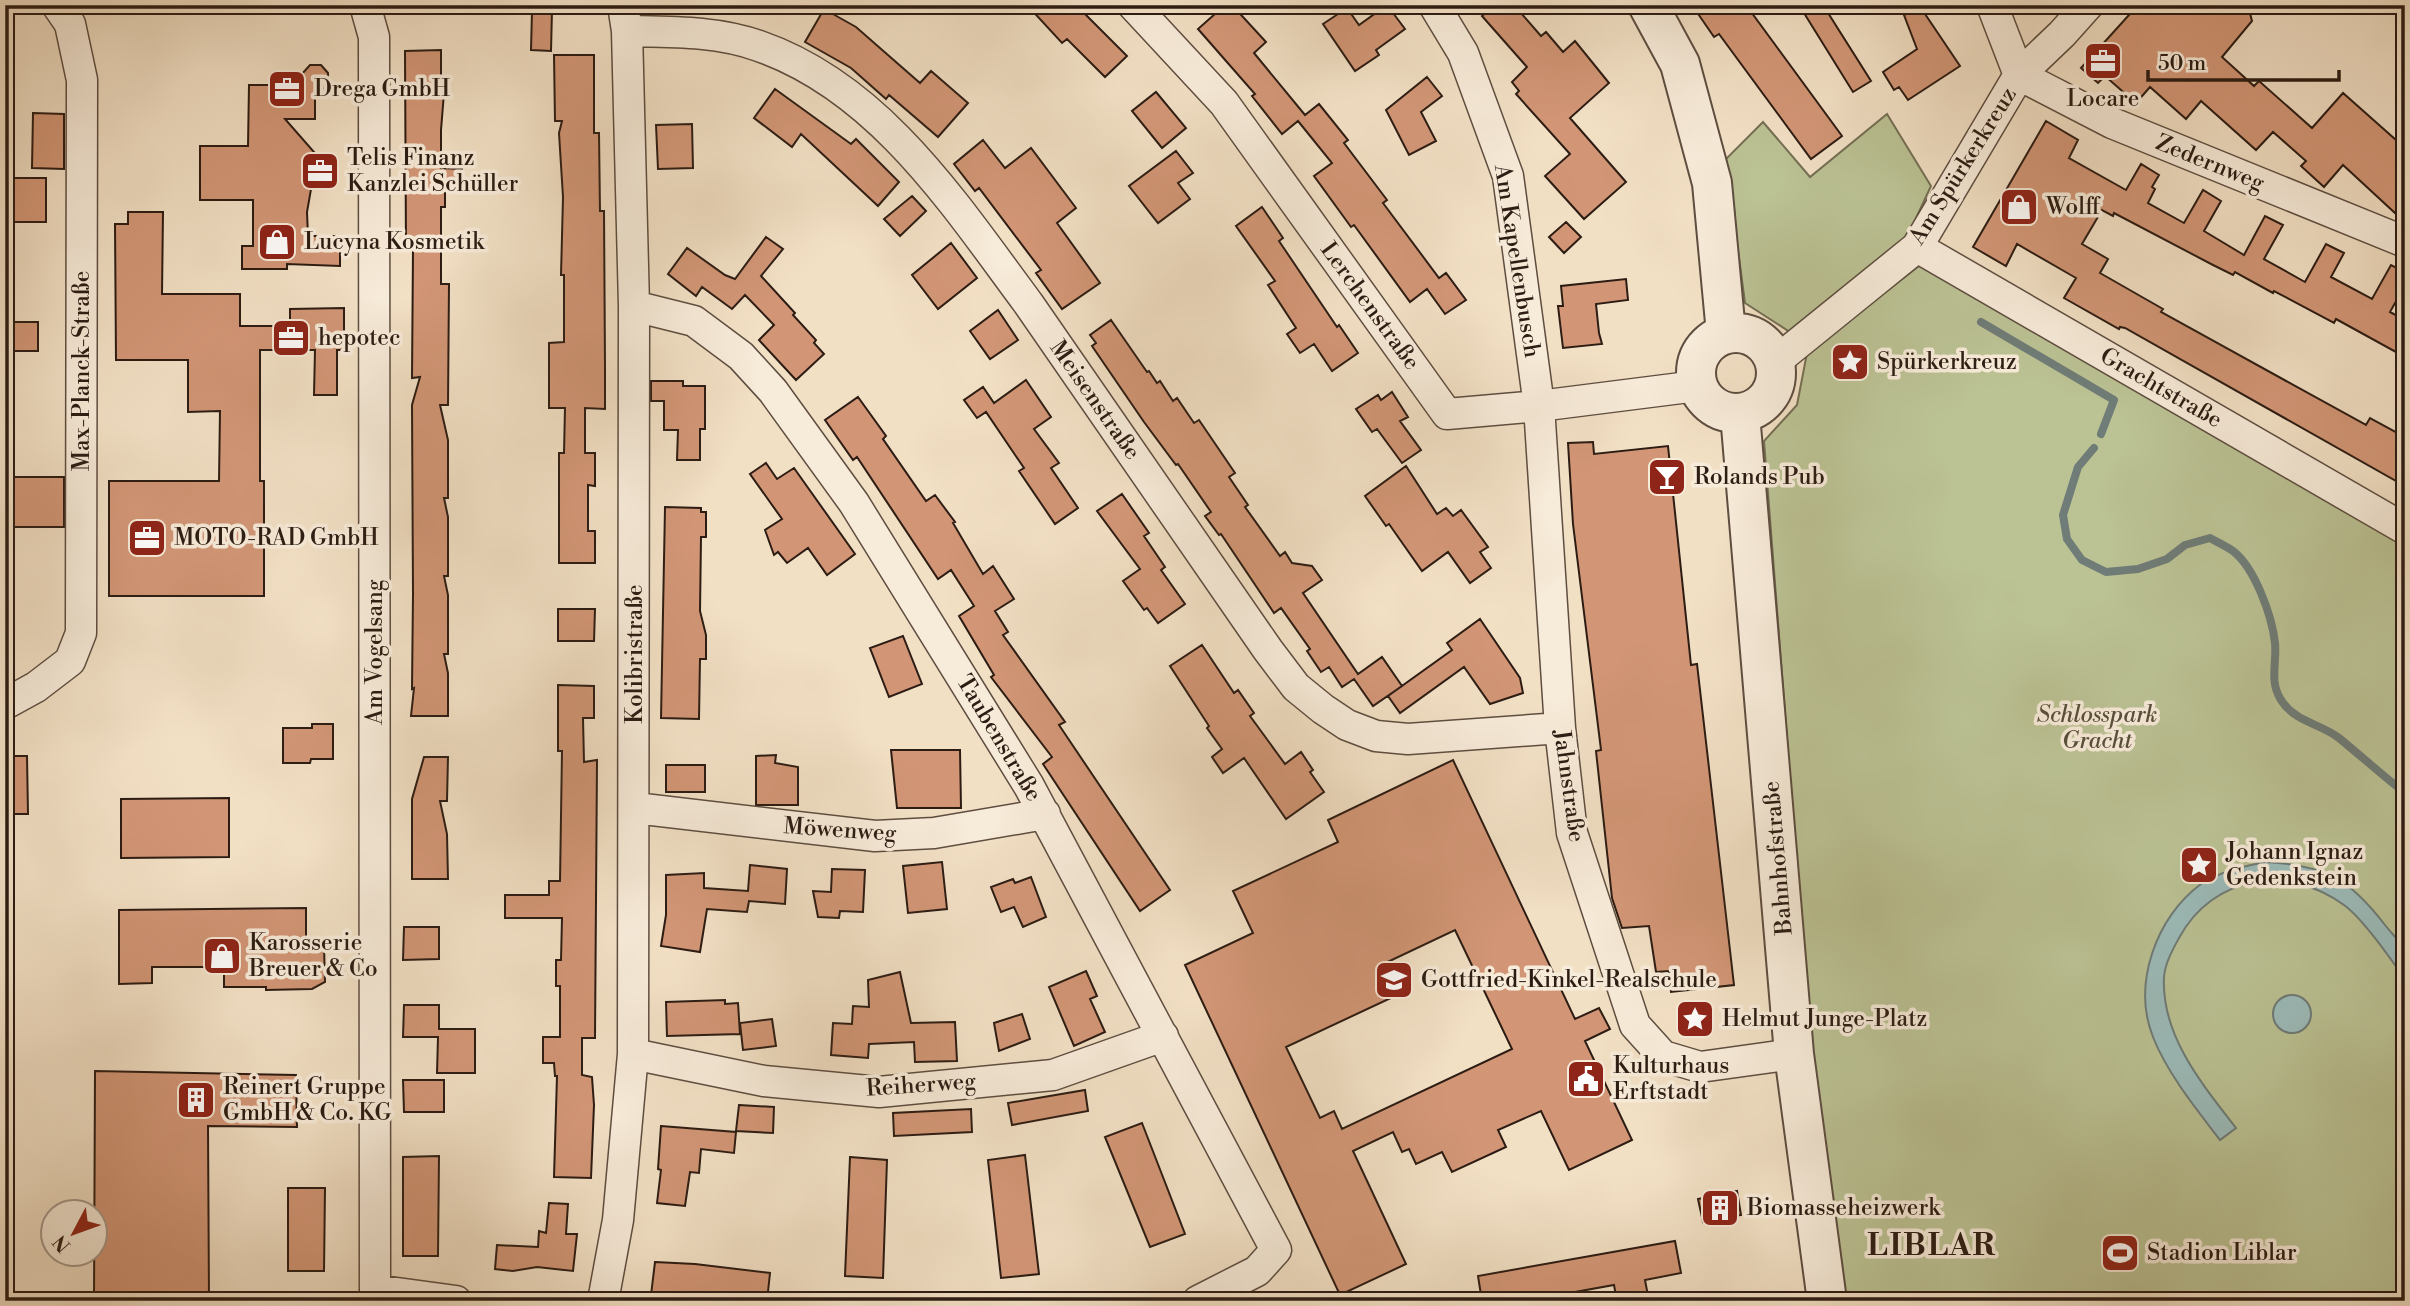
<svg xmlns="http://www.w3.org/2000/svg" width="2410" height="1306" font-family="'Libre Bodoni',serif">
  <rect width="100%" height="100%" fill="#f2e0c5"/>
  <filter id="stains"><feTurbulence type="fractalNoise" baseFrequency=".00286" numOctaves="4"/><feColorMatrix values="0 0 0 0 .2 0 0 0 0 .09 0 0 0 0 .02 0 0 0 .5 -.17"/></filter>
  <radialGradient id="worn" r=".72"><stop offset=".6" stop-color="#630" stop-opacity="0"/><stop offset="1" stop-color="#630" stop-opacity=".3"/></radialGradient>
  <!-- green -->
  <path fill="#bbc294" stroke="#746f54" stroke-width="2" d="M1887 114 1931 186 1904 244 1793 334 1745 303 1726 159 1763 122 1810 177Z
    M1919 266 2405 544V1301H1842L1811 1050 1764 441 1797 405 1807 353Z"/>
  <!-- water -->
  <path fill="#9cbcba" stroke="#6f7c77" stroke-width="2" d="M2267 862C2326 866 2349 878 2385 925 2391 933 2402 943 2405 951 2407 959 2405 971 2405 979 2390 958 2363 919 2344 905 2288 864 2213 875 2179 938 2173 949 2165 963 2164 977 2161 1036 2203 1085 2236 1128L2220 1140C2197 1110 2167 1073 2153 1037 2132 984 2156 917 2201 884 2221 871 2244 866 2267 862Z
    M2273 1014a19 19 0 1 1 38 0a19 19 0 1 1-38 0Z"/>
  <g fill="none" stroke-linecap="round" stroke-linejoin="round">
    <!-- stream -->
    <path stroke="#6f7c77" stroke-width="8" d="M1981 322 2114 400 2101 434
      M2094 448 2078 467 2063 515 2067 539 2082 560 2106 572 2138 569 2167 559 2185 545 2210 538C2217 542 2226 546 2233 551 2255 568 2272 616 2275 643 2277 664 2269 681 2281 700 2296 723 2320 723 2339 738 2361 756 2382 775 2405 793"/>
  </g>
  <!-- building -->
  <path fill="#d29676" stroke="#2c1c13" stroke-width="2" fill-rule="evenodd" d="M1027 5H1076L1127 56 1105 77 1067 39 1062 43Z
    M1225 5H1232L1266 42 1254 53 1305 115 1319 104 1348 140 1344 143 1387 200 1383 203 1439 278 1446 273 1466 300 1445 314 1427 289 1410 302 1354 225 1351 227 1314 176 1332 163 1298 121 1282 134 1252 96 1255 94 1198 29Z
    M1387 5 1405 29 1376 50 1379 55 1355 71 1323 24 1347 8 1359 25Z
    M1494 5H1514L1541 36 1546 32 1563 52 1575 41 1609 83 1570 118 1626 182 1584 219 1545 176 1570 154 1516 94 1519 91 1512 82 1527 67 1482 16Z
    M1692 5H1746L1842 136 1811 159 1719 34 1714 37Z
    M1799 5H1823L1871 81 1853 92Z
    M2138 5H2241L2250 13 2252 21 2222 57 2254 86 2259 81 2312 128 2343 93 2405 148V202L2395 213 2343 165 2324 187 2301 166 2306 161 2273 132 2256 150 2201 101 2186 119 2150 87 2136 103 2105 76 2098 83 2081 68Z
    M1921 8 1960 66 1908 100 1899 87 1894 90 1883 72 1917 49 1904 15Z
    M824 9 856 27 920 83 931 71 968 103 938 137 889 95 886 99 851 68 805 42Z
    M552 10 551 51 531 50 532 11Z
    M441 50V93H444L441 130V168L462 169V188H445V207H441V284H449L448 405H440L448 440V498H444L448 517V576H444L448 595V654H444L448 673V716H411L414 688 412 689 413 594 412 405 420 377 412 378 413 249 406 250 405 51Z
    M554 55H594V133H599L600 211H604L605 366V409L585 408V453H595V486L588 485V531H595V563H559V453H564L565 408H549V343L564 342V275H561L563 197 559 133 562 121H555Z
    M310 65H321L328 73V84L315 98V119H285L321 160 319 175 311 189 307 212 308 236H340V266L287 264V269H242V246H253V200H200V146H248L249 85H285V74H302Z
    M1427 77 1442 96 1421 112 1436 141 1409 155 1386 110Z
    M775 89 851 144 856 139 899 182 878 206 801 134 792 147 754 118Z
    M1156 92 1186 128 1162 148 1132 111Z
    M33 113 64 114V169L32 168Z
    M2046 121 2078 140 2069 158 2126 190 2141 164 2159 175 2152 187 2155 189 2148 203 2184 223 2203 190 2221 201 2204 231 2244 255 2265 216 2283 225 2264 259 2305 282 2326 244 2344 253 2331 277 2372 299 2391 265 2405 272V285L2390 312 2405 320V357L2336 319 2334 323 2274 291 2273 293 2235 272 2233 275 2213 265 2114 213 2113 216 2102 210 2082 244 2108 259 2100 273 2163 309 2161 312 2366 425 2370 418 2405 437V486L2125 328 2120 327 2119 329 2064 298 2076 278 2017 244 2006 266 1973 247Z
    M692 124 693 168 658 169 656 125Z
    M983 140 1005 168 1031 148 1076 208 1057 223 1100 283 1062 309 1036 273 1041 270 979 188 975 191 954 164Z
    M1176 151 1193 173 1178 183 1190 199 1158 223 1129 186Z
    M7 178H46V222H7Z
    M912 196 926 211 900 236 884 219Z
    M1262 207 1283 238 1279 241 1337 327 1339 325 1358 353 1332 371 1314 344 1300 353 1287 334 1296 328 1268 285 1275 281 1236 226Z
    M128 212H163L162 294H240V326H290V309L344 308V350H337V395H314L315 350H260V481H264V596H109V481H219L220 411 188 412V360H116L115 224H128Z
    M1566 222 1581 237 1564 253 1549 237Z
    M766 237 783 249 761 276 795 313 793 315 816 340 814 343 824 354 796 380 759 340 774 325 745 295 732 309 702 287 696 296 668 274 687 248 725 275 735 279Z
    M951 243 977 278 938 309 912 275Z
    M1626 279 1628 300 1596 304 1599 333 1602 344 1563 348 1558 306H1563L1561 286Z
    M998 310 1018 340 990 359 970 331Z
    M1111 320 1147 372 1149 371 1157 383 1160 381 1173 401 1177 398 1194 423 1199 420 1235 473 1229 477 1248 505 1245 507 1280 556 1285 552 1292 563 1312 566 1322 580 1303 593 1358 674 1382 657 1402 686 1373 706 1354 679 1342 687 1329 667 1321 672 1307 651 1310 649 1281 608 1274 613 1221 534 1219 535 1205 516 1211 512 1178 464 1176 465 1144 422 1092 346 1096 343 1090 335Z
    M8 322H38V351H8Z
    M1026 380 1051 417 1034 429 1059 463 1051 468 1078 508 1055 524 1019 471 1024 468 986 412 977 418 964 400 983 387 994 403Z
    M651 381H683V386H705V429H700V460H677L678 430H664V401H651Z
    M1392 392 1408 417 1400 421 1421 450 1402 463 1377 429 1372 432 1356 409 1378 395 1381 400Z
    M858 397 886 436 883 439 926 501 935 495 955 522 953 523 983 574 993 566 1014 599 995 611 1008 632 1003 635 1065 722 1059 725 1170 890 1140 911 1043 764 1052 757 991 677 994 675 959 616 974 606 951 570 938 579 857 457 853 460 825 420Z
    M1593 442 1594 454 1668 446 1691 665 1697 664 1734 985 1671 992 1669 971 1656 972 1649 926 1622 928 1612 898 1596 751 1601 750 1573 524 1568 443Z
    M766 463 777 479 794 468 855 554 827 575 808 548 787 563 778 552 774 555 765 530 782 519 750 474Z
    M1406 466 1437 514 1446 508 1453 516 1461 510 1488 547 1480 552 1491 568 1470 583 1448 552 1422 571 1389 524 1386 526 1365 496Z
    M5 477H64V527H5Z
    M1122 494 1149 533 1144 536 1165 567 1161 570 1185 604 1158 623 1147 608 1144 610 1123 581 1140 569 1097 511Z
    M665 507 701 508V512H706V537H701L700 611 706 635V659H700L699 719 661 718Z
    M558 609H595L594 641H558Z
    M1480 619 1520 678 1523 693 1490 704 1464 667 1400 713 1388 696 1452 650 1447 643Z
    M903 636 922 684 889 697 870 648Z
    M1202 645 1234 693 1238 690 1254 713 1250 716 1285 764 1301 752 1313 770 1310 772 1324 792 1286 819 1244 758 1223 773 1212 757 1222 749 1207 728 1209 726 1170 666Z
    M558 685 594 686V718H583L584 762 597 760 595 1038H582V1075L592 1077 594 1105 591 1178 554 1177 557 1076H555L554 1063H543V1037H560V986H556V960H561L562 918H505V895H549V881H560L562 751H558Z
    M312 724H333V759H311L310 763H283V728H312Z
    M891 750H960L961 808H897Z
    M776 755 775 763 798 767V805H756V756Z
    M5 756H27L28 814H5Z
    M424 757H448L447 801H440L447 834 448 879H412V799Z
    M1453 760 1575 1019 1599 1008 1610 1029 1585 1041 1632 1140 1569 1170 1541 1111 1498 1130 1506 1147 1452 1172 1442 1152 1416 1164 1409 1149 1402 1152 1393 1132 1353 1151 1406 1264 1340 1295 1185 965 1253 933 1233 891 1338 842 1328 820ZM1455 930 1512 1049 1342 1129 1334 1111 1320 1118 1286 1047 1393 997 1379 966Z
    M666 765H705V792H666Z
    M229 798V857L121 858V799Z
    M942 862 947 909 908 913 903 866Z
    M750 865 787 869 785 904 749 901 747 912 707 909 700 952 661 946 666 915V875L704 873V888L748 891Z
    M832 869 865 870 863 912 840 911 839 918 818 917 813 891 831 892Z
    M1031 877 1046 917 1023 927 1014 907 1001 912 991 887 1013 879 1015 883Z
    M306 908V946H324L325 982 312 989 266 990V987H224V967H152V983L119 984V910Z
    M404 927H439V959L403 960Z
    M1086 971 1097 996 1090 999 1105 1032 1074 1046 1049 987Z
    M900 972 911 1023 955 1022 957 1061 915 1062 914 1042 869 1044 868 1058 831 1055 833 1023 852 1024 853 1006 869 1007 868 980Z
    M725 1000V1004L738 1003 740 1034 667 1036 666 1002Z
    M404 1005H439V1029H475V1073H437L438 1037H403Z
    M1022 1014 1030 1039 999 1051 994 1023Z
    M772 1019 776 1046 743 1050 740 1023Z
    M95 1071 296 1075 297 1127 208 1126 209 1300H94Z
    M403 1080H444V1112H404Z
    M1085 1090 1088 1111 1012 1125 1008 1103Z
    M739 1105 774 1107 773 1133 736 1131Z
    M971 1109 972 1132 894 1136 893 1113Z
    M1142 1123 1185 1234 1150 1247 1105 1137Z
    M661 1126 736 1132 734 1153 701 1149 699 1173 690 1172 685 1206 657 1203 661 1170 658 1169Z
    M1025 1155 1039 1274 1001 1278 988 1160Z
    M439 1156 438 1256H403V1157Z
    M850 1157 887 1160 883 1278 845 1276Z
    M288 1188H325L324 1271H288Z
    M1737 1191 1741 1215 1703 1222 1698 1199Z
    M549 1203 568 1204 566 1234H577L573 1271 537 1267 513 1271 495 1269 497 1245 538 1247 539 1231 546 1233Z
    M1675 1241 1681 1273 1645 1280 1649 1301H1617L1614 1285 1525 1301H1482L1478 1276Z
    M655 1262 695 1264 770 1273 767 1301H712L651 1295Z"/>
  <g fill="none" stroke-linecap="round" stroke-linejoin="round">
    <defs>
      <path id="minor" d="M365 5 374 37 375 1301
        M1133 5 1224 103 1447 414 1539 406 1697 386
        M1434 5 1463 53 1508 176 1539 406 1560 728 1572 833 1635 1025 1663 1056 1700 1067 1794 1054
        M1992 5 2019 75
        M627 31C672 32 717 31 759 46 880 88 955 205 1028 303L1268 650 1296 687 1323 709 1347 725 1376 736 1408 739 1560 728
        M2019 75 2112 123 2405 242
        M1917 247 2405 529
        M634 306 694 321 741 356 773 391 854 503 1029 786 1276 1250 1257 1271 1198 1301
        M1775 362 1917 247 2019 75 2062 34 2088 5
        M5 704 36 687 70 661 81 633 82 80 70 24 57 5
        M635 808 875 836 934 833 1045 814
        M633 1054 764 1081 879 1092 1053 1075 1163 1036
        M375 1290 456 1301
        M603 1301 618 1220 633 1054 634 306 627 31 623 5"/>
      <path id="tertiary" d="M1648 5 1680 64 1712 183 1726 333
        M1696 373a40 40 0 1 1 80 0a40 40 0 1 1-80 0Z
        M1740 414 1794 1054 1827 1301"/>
    </defs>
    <!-- minor casing -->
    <use href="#minor" stroke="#5e4d40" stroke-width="33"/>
    <!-- tertiary casing -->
    <use href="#tertiary" stroke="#5e4d40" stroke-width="42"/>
    <!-- minor -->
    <use href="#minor" stroke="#f7ebd9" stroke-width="30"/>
    <!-- tertiary -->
    <use href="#tertiary" stroke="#f7ebd9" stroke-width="38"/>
  </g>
  <!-- icons -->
  <defs>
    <symbol id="office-square" viewBox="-11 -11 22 22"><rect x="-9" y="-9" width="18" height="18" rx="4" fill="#8f2418" stroke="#f7ebd9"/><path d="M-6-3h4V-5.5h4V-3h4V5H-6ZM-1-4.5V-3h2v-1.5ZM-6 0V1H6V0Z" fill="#fff"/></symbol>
    <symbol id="shop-square" viewBox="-11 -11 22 22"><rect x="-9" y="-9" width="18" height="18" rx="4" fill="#8f2418" stroke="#f7ebd9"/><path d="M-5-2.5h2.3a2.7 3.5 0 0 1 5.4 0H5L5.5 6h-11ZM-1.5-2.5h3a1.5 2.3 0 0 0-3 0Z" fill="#fff"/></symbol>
    <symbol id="sight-square" viewBox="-11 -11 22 22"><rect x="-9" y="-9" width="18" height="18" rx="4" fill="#8f2418" stroke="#f7ebd9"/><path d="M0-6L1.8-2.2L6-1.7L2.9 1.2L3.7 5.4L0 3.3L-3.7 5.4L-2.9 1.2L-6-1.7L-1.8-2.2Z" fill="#fff"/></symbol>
    <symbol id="bar-square" viewBox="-11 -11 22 22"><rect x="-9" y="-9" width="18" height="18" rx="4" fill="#8f2418" stroke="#f7ebd9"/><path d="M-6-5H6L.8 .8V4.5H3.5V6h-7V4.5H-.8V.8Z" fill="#fff"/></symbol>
    <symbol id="school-square" viewBox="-11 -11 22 22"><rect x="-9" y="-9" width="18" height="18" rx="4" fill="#8f2418" stroke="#f7ebd9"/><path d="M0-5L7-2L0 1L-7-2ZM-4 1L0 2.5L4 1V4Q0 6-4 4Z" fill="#fff"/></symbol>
    <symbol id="civic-square" viewBox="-11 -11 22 22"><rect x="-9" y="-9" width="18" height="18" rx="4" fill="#8f2418" stroke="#f7ebd9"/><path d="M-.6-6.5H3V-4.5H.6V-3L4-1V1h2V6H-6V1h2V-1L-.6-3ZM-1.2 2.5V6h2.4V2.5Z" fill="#fff"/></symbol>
    <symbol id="building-square" viewBox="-11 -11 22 22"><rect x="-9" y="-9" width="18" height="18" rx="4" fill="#8f2418" stroke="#f7ebd9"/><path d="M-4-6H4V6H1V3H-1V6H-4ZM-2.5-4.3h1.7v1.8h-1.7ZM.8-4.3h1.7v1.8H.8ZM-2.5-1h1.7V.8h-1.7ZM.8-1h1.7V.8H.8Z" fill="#fff"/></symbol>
    <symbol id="stadium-square" viewBox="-11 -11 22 22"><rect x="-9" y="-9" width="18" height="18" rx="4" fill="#8f2418" stroke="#f7ebd9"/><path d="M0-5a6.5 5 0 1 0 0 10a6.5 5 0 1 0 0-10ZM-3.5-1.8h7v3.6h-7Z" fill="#fff"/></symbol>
  </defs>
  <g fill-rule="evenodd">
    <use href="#office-square" x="2081" y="39" width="44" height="44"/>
    <use href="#office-square" x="265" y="67" width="44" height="44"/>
    <use href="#office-square" x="298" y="149" width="44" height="44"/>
    <use href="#shop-square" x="1997" y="185" width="44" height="44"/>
    <use href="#shop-square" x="255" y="220" width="44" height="44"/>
    <use href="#office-square" x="269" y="316" width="44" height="44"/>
    <use href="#sight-square" x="1828" y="340" width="44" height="44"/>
    <use href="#bar-square" x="1645" y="455" width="44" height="44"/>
    <use href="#office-square" x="125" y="516" width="44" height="44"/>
    <use href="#sight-square" x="2177" y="843" width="44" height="44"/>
    <use href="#shop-square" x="200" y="934" width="44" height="44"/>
    <use href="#school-square" x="1372" y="958" width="44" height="44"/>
    <use href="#sight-square" x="1673" y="997" width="44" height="44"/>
    <use href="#civic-square" x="1564" y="1057" width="44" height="44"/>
    <use href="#building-square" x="174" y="1078" width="44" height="44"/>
    <use href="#building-square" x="1698" y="1186" width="44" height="44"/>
    <use href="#stadium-square" x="2098" y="1231" width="44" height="44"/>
  </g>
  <g text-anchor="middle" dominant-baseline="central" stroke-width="7" stroke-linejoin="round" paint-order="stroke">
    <!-- poi labels -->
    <g font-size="23" fill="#2c1c13" stroke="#f7ebd9" text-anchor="start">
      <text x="314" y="89">Drega GmbH</text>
      <text x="2103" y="99" text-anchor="middle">Locare</text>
      <text x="347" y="158">Telis Finanz<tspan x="347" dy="26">Kanzlei Schüller</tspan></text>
      <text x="2046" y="207">Wolff</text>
      <text x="304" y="242">Lucyna Kosmetik</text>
      <text x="318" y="338">hepotec</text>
      <text x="1877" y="362">Spürkerkreuz</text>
      <text x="1694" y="477">Rolands Pub</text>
      <text x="174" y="538">MOTO-RAD GmbH</text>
      <text x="2226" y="852">Johann Ignaz<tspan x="2226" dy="26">Gedenkstein</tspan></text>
      <text x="249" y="943">Karosserie<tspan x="249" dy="26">Breuer &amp; Co</tspan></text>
      <text x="1421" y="980">Gottfried-Kinkel-Realschule</text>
      <text x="1722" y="1019">Helmut Junge-Platz</text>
      <text x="1613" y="1066">Kulturhaus<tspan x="1613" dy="26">Erftstadt</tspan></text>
      <text x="223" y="1087">Reinert Gruppe<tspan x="223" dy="26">GmbH &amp; Co. KG</tspan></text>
      <text x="1747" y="1208">Biomasseheizwerk</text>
      <text x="2147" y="1253">Stadion Liblar</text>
    </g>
    <!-- street labels -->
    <g font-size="23" fill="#2c1c13" stroke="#f7ebd9">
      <text transform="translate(2210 163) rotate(22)">Zedernweg</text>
      <text transform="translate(1963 166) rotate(-58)">Am Spürkerkreuz</text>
      <text transform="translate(1517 261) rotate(81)">Am Kapellenbusch</text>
      <text transform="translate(1370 306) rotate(54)">Lerchenstraße</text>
      <text transform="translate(82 371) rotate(-90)">Max-Planck-Straße</text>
      <text transform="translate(2161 388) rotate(30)">Grachtstraße</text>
      <text transform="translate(1095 400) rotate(55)">Meisenstraße</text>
      <text transform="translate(375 652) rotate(-90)">Am Vogelsang</text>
      <text transform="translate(635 654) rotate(-90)">Kolibristraße</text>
      <text transform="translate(999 738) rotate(59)">Taubenstraße</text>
      <text transform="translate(1569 786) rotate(82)">Jahnstraße</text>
      <text transform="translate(840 830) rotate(4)">Möwenweg</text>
      <text transform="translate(1778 858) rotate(-95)">Bahnhofstraße</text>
      <text transform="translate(921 1085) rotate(-4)">Reiherweg</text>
    </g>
    <!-- park labels -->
    <g font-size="23" font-style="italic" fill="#574e3a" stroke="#f7ebd9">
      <text x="2097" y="715">Schlosspark<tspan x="2097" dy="26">Gracht</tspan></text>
    </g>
    <!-- district labels -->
    <g font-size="30" font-weight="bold" letter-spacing="2" fill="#2c1c13" stroke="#f7ebd9">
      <text x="1932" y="1246">LIBLAR</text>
    </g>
  </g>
  <!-- margin -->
  <rect width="2410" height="1306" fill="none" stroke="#f2e0c5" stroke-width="28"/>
  <rect x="7" y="7" width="2396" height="1292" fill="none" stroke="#2c1c13" stroke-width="3.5"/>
  <rect x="14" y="14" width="2382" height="1278" fill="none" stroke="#2c1c13" stroke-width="2"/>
  <!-- north arrow -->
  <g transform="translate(74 1233) rotate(229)"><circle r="33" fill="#f7ebd9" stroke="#a6988a" stroke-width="2"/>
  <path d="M0-5L12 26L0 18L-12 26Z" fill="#8f2418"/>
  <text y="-10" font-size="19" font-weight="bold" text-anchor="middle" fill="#2c1c13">N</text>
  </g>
  <!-- scale -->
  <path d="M2148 70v10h191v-10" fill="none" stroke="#2c1c13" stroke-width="3.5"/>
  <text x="2158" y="70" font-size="21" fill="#2c1c13" stroke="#f7ebd9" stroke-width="5" paint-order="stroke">50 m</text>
  <rect width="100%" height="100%" filter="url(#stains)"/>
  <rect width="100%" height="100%" fill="url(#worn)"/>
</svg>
